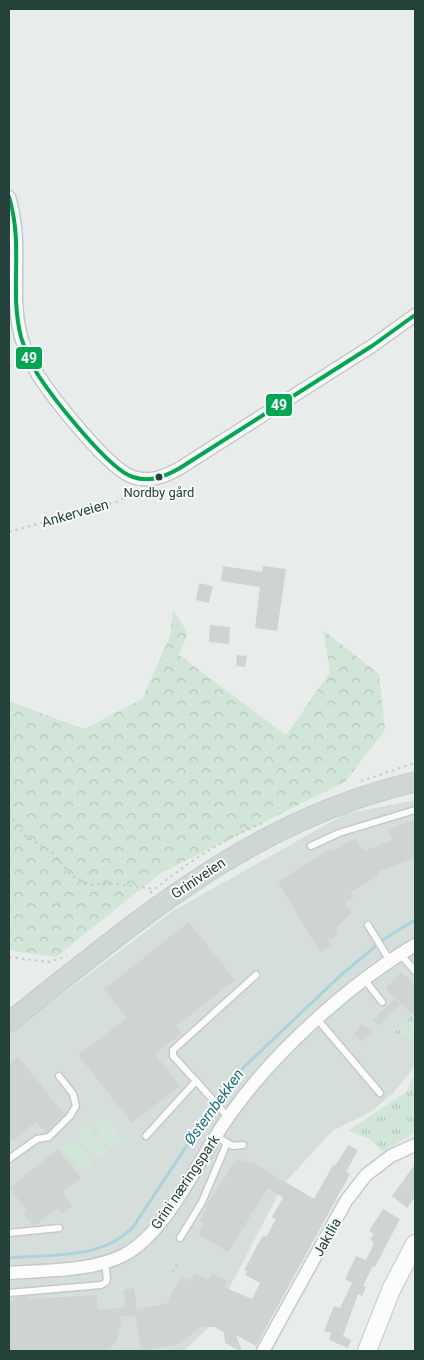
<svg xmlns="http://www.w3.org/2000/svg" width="424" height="1360" font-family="Roboto,sans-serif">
  <defs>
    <pattern id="grass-tufts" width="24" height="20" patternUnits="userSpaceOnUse" patternTransform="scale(1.25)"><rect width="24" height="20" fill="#d1e6d8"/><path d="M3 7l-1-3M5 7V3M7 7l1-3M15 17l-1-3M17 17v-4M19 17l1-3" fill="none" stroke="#b3c6ba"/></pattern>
    <pattern id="forest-crowns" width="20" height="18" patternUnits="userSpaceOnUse" patternTransform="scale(1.25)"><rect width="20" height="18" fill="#d1e6d8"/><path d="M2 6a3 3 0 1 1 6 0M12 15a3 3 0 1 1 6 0" fill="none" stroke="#b3c6ba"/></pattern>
  </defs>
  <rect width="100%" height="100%" fill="#e8edeb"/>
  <!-- built -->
  <path fill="#d6dedb" d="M415 800V1066L394 1092 372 1111 332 1131 283 1185 209 1327 184 1351H9V1034L173 911 345 814Z"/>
  <!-- grass -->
  <path fill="url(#grass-tufts)" d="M415 1011V1040L392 1035Z
    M415 1072V1133L383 1152 370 1139 348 1131 407 1091Z"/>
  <!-- forest -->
  <path fill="url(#forest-crowns)" d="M173 610 188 633 179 655 286 735 330 672 323 630 379 674 385 730 345 782 161 873 56 957 9 950V701L84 729 142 699 170 636Z"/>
  <!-- pitch -->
  <path fill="#d1e6d8" d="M104 1114 122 1139 110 1148 92 1124Z
    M89 1126 108 1151 96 1160 77 1136Z
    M75 1138 93 1163 81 1172 62 1148Z"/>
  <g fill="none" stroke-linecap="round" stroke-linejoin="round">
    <!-- stream -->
    <path stroke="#a9d4db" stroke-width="3" d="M9 1258C50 1254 102 1260 133 1227L221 1094 245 1066 341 975 384 939 415 920"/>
  </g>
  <!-- building -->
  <path fill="#cfd4d2" d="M223 566 262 572 263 566 286 569 277 631 255 628 260 587 221 581Z
    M199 583 213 586 209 603 196 600Z
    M210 625 230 627 229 644 209 642Z
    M237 655 247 656 245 667 236 666Z
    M415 819V858L377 872 379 875 351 892 354 897 345 902 352 913 336 928 339 934 328 940 331 945 320 952 278 882 330 849 332 852 356 838 364 851 392 840 388 830Z
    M189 922 235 980 176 1026 182 1033 155 1054 180 1086 132 1123 78 1055 127 1018 104 989Z
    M401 972 415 985V1016L385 989Z
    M394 999 400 1004 379 1026 373 1020Z
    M362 1024 372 1032 363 1042 354 1034Z
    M18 1056 64 1114 47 1132 36 1122 9 1143V1064Z
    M348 1145 358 1150 346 1172 350 1174 256 1346 236 1335 242 1351H240L225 1343 224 1332 214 1327H201L179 1344 141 1351 135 1315 120 1317 121 1328H117L118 1340 108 1351H9V1301L15 1300V1297L29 1296V1299L97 1295 98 1310 126 1307 123 1290 134 1288 137 1309 166 1304 182 1276 190 1281 195 1273 208 1280 212 1273 227 1281 224 1287 252 1299 260 1283 245 1275 247 1272 244 1270 263 1235 266 1237 276 1219 272 1217 283 1198 268 1188 228 1252 198 1234 204 1224 200 1221 207 1209 205 1208 233 1163 241 1158 243 1162 247 1160 249 1163 252 1162 314 1199 333 1165 335 1166Z
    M58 1149 81 1178 62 1192 73 1206 62 1214 58 1208 34 1226 23 1213 27 1210 9 1188Z
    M415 1164V1197L407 1208 392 1196Z
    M383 1209 400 1219 375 1267 373 1266 363 1286 366 1287 362 1296 358 1294 343 1336 351 1340 348 1348 329 1340 331 1333 324 1331 334 1306 340 1308 352 1283 345 1279 356 1256 366 1260 374 1243 370 1240 374 1234 369 1231Z"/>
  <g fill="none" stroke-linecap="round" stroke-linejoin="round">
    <defs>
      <path id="lane" d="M311 846 339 833 415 810
        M368 925 390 961
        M400 954 415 971
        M364 979 382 1002
        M318 1020 380 1093
        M196 1081 228 1117
        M146 1136 196 1081 173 1056V1050L256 975
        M216 1137 233 1146 243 1145
        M9 1159 37 1139 49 1137 70 1116 76 1106 73 1094 59 1076
        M9 1233 59 1228
        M180 1238 202 1202 227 1143
        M9 1293 101 1285 106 1282 107 1278 105 1263"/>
      <path id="street" d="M9 197C24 246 9 291 21 337 25 350 31 363 38 375 53 398 109 470 133 477 150 483 166 476 180 468L372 346 415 315
        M9 1273C46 1270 90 1272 124 1255 168 1232 200 1156 229 1116 273 1053 349 984 415 945
        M263 1351 346 1201 366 1175 391 1156 415 1145"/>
      <path id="secondary" d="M367 1351 391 1290 415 1244"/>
      <path id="primary" d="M9 1022C138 921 250 820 415 782"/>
    </defs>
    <!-- lane casing -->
    <use href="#lane" stroke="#c5cac8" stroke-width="9"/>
    <!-- street casing -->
    <use href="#street" stroke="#c5cac8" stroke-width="15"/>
    <!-- secondary casing -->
    <use href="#secondary" stroke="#c3cbc8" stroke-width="20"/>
    <!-- primary casing -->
    <use href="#primary" stroke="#c3ccc9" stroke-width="21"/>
    <!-- path -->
    <path stroke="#c3ccca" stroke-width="2" stroke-dasharray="2.5 4" stroke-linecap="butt" d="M9 365 21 368
      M9 532 116 502 139 490
      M361 781 415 763
      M9 814 24 835 53 853 71 875 90 885 111 883 154 889
      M150 893C185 864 221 840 263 823
      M9 957 49 962 67 956
      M172 1272 179 1261"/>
    <!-- lane -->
    <use href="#lane" stroke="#fcfcfc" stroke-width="6"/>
    <!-- street -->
    <use href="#street" stroke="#fcfcfc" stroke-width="12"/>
    <!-- secondary -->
    <use href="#secondary" stroke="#fcfcfc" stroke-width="18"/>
    <!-- primary -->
    <use href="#primary" stroke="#cfd7d5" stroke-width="19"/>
    <defs>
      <path id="bus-1" d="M9 197C24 246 9 291 21 337 25 350 31 363 38 375 53 398 109 470 133 477 150 483 166 476 180 468L372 346 415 315"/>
    </defs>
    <!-- bus-1 casing -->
    <use href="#bus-1" stroke="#f7fbf9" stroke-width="8"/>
    <!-- bus-1 -->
    <use href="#bus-1" stroke="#00a651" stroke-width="4"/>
  </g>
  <!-- markers -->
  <circle fill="#24423a" stroke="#f7fbf9" stroke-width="2" cx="159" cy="477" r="4.5"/>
  <g text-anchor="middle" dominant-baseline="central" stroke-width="4" stroke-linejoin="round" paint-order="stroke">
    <!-- bus labels -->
    <g font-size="13" fill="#24423a" stroke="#f7fbf9">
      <text x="159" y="492">Nordby gård</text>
    </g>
    <!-- street labels -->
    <g font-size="14" fill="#24423a" stroke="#f7fbf9">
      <text transform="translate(75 513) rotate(-16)">Ankerveien</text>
      <text transform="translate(198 878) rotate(-34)">Griniveien</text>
      <text transform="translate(185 1182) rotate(-56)">Grini næringspark</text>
      <text transform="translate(327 1237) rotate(-61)">Jaktlia</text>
    </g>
    <!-- water labels -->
    <g font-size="15" font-style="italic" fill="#1c6f80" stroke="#f7fbf9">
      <text transform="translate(214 1107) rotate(-54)">Østernbekken</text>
    </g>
  </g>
  <g stroke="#f7fbf9" stroke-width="2">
    <rect x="15" y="346" width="28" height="24" rx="5" fill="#00a651"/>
    <rect x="265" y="393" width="28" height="24" rx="5" fill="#00a651"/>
  </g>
  <g font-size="14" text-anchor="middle" font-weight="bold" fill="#fff">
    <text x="29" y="363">49</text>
    <text x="279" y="410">49</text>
  </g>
  <!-- border -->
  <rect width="424" height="1360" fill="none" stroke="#24423a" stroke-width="20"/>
</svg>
